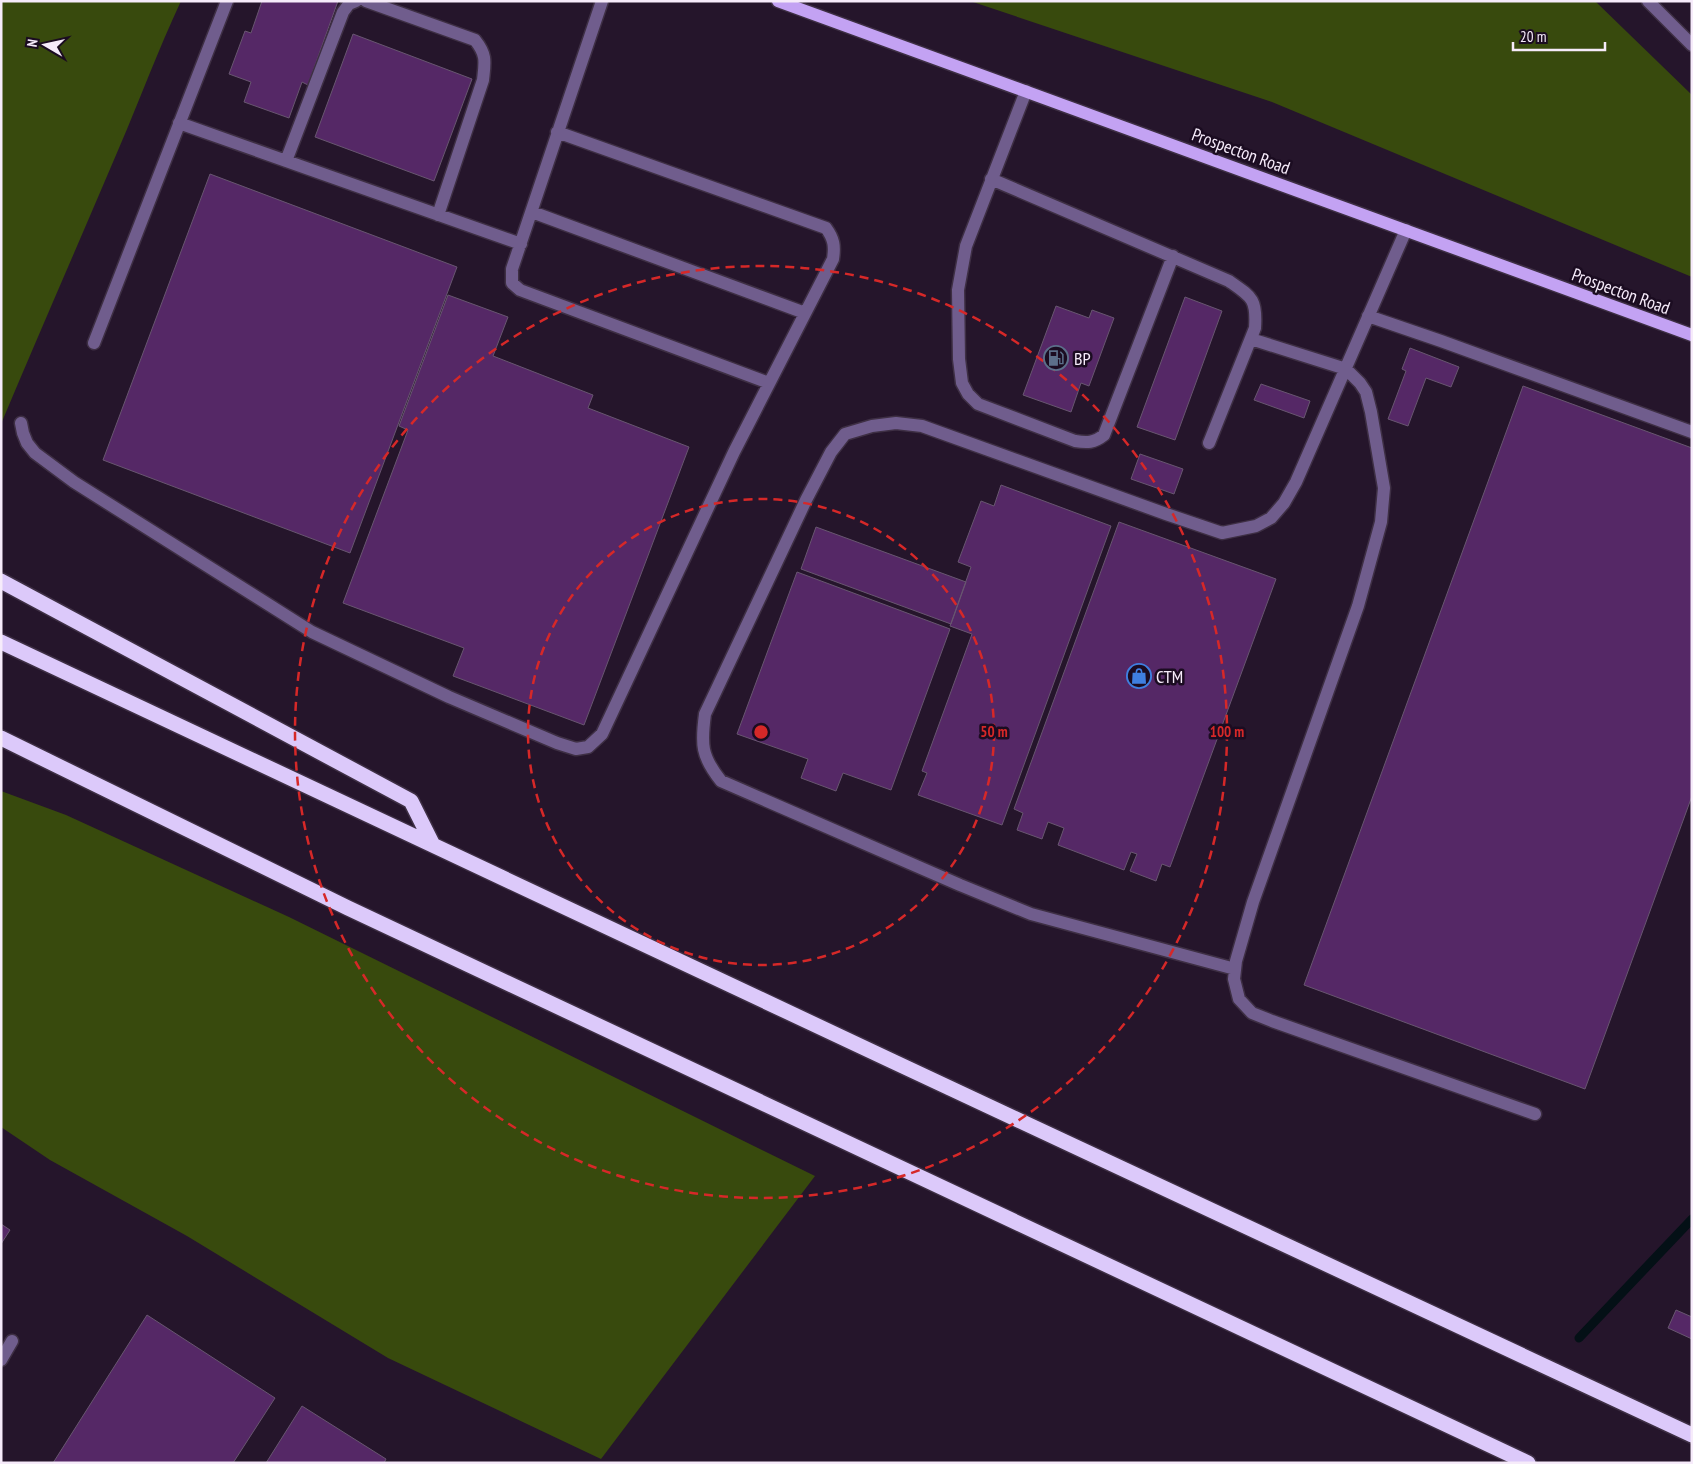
<svg xmlns="http://www.w3.org/2000/svg" width="1693" height="1464" font-family="'PT Sans Narrow',sans-serif">
  <rect width="100%" height="100%" fill="#25152b"/>
  <!-- green -->
  <path fill="#384a0d" d="M1 1H181C158 50 140 99 119 148 80 240 40 331 1 424Z
    M970 1H1595L1692 95V277L1272 102Z
    M1 791 66 815 289 917 815 1176 601 1459 388 1358 187 1236 50 1160 1 1127Z"/>
  <g fill="none" stroke-linecap="round" stroke-linejoin="round">
    <!-- stream -->
    <path stroke="#041016" stroke-width="9" d="M1579 1338 1692 1219"/>
  </g>
  <!-- building -->
  <path fill="#552866" stroke="#685670" d="M262 1H338L308 85 302 82 289 118 244 102 251 82 229 74 245 31 251 33Z
    M353 34 472 79 434 181 315 137Z
    M210 174 457 267 350 553 103 460Z
    M448 295 508 317 493 356 593 395 588 408 689 447 584 725 453 676 464 648 343 603 408 430 399 426Z
    M1185 297 1222 311 1175 440 1137 427Z
    M1056 306 1089 318 1092 310 1114 318 1089 386 1081 383 1071 412 1023 395Z
    M1410 348 1459 367 1451 387 1426 378 1408 426 1388 419 1406 371 1402 369Z
    M1261 384 1310 401 1304 418 1254 400Z
    M1523 386 1692 448V796L1585 1089 1304 985Z
    M1140 454 1183 469 1174 494 1131 479Z
    M1001 485 1111 526 1002 825 918 795 927 773 922 771 972 634 950 626 971 567 958 562 981 501 994 506Z
    M1119 522 1276 579 1170 867 1162 864 1156 881 1130 871 1137 854 1131 852 1124 870 1058 845 1064 828 1048 822 1042 839 1017 830 1023 813 1014 809Z
    M816 527 966 582 951 624 801 569Z
    M797 572 950 629 891 790 843 773 836 791 801 778 808 759 737 734Z
    M1 1224 10 1230 1 1244Z
    M1676 1310 1692 1317V1339L1668 1328Z
    M147 1315 275 1398 233 1463H53Z
    M302 1406 386 1459 384 1463H266Z"/>
  <g fill="none" stroke-linecap="round" stroke-linejoin="round">
    <defs>
      <path id="minor" d="M366 1 475 40C487 55 485 62 483 80L438 215
        M602 1 512 269V283L520 290 769 383
        M1648 1 1692 45
        M1026 91 966 246 958 290 959 359 962 383 968 394 978 404 1075 441C1087 443 1094 443 1104 435L1173 256
        M179 123 521 244
        M286 161 343 12 349 4 356 1
        M991 179 1229 281C1252 297 1257 299 1255 328L1209 443
        M532 212 805 313
        M1368 316 1441 341 1692 432
        M1251 339 1346 369 1360 383 1366 392 1371 412 1384 488 1381 522 1358 606 1253 902 1236 961 1234 979 1239 999 1252 1013 1272 1021 1535 1114
        M94 343 227 1
        M21 423 23 433 27 443 35 453 74 482 312 632 449 697 557 743 576 749 588 747 602 734 734 452 833 259C835 246 834 239 826 228L557 132
        M1235 969 1031 914 960 885 721 781C701 756 701 744 705 714L806 500 831 452 845 434 872 426 896 423 922 426 1166 514 1222 533 1256 526 1271 518 1284 503 1296 482 1406 230
        M1 1360 12 1341"/>
      <path id="major" d="M778 1 1692 335"/>
      <path id="highway" d="M1 581 411 801 433 845
        M1 642 892 1061 1692 1435
        M1 738 348 908 1528 1463"/>
    </defs>
    <!-- minor casing -->
    <use href="#minor" stroke="#3e2f44" stroke-width="15"/>
    <!-- major casing -->
    <use href="#major" stroke="#3e2f44" stroke-width="15"/>
    <!-- highway casing -->
    <use href="#highway" stroke="#3e2f44" stroke-width="18"/>
    <!-- minor -->
    <use href="#minor" stroke="#705d8d" stroke-width="12"/>
    <!-- major -->
    <use href="#major" stroke="#c3a2f3" stroke-width="12"/>
    <!-- highway -->
    <use href="#highway" stroke="#dcc9fa" stroke-width="15"/>
  </g>
  <!-- distance rings -->
  <g fill="none" stroke="#d62828" stroke-width="2.5" stroke-dasharray="9 6">
    <circle cx="761" cy="732" r="233"/>
    <circle cx="761" cy="732" r="466"/>
  </g>
  <!-- icons -->
  <defs>
    <symbol id="fuel-ring" viewBox="-11 -11 22 22"><circle r="9.5" fill="#1b0c21" stroke="#5c6f8a" stroke-width="1.5"/><path d="M-5.5-6h7V0h2V4h1.3V-2.5L3-4.5l.8-.8L6-3V5H2.5V1h-1V6h-7ZM-4.2-4.7v3.2H.2V-4.7Z" fill="#5c6f8a"/></symbol>
    <symbol id="shop-ring" viewBox="-11 -11 22 22"><circle r="9.5" fill="#1b0c21" stroke="#3f7fe0" stroke-width="1.5"/><path d="M-5-2.5h2.3a2.7 3.5 0 0 1 5.4 0H5L5.5 6h-11ZM-1.5-2.5h3a1.5 2.3 0 0 0-3 0Z" fill="#3f7fe0"/></symbol>
  </defs>
  <g fill-rule="evenodd">
    <use href="#fuel-ring" x="1042" y="344" width="28" height="28"/>
    <use href="#shop-ring" x="1125" y="662" width="28" height="28"/>
  </g>
  <g text-anchor="middle" dominant-baseline="central" stroke-width="5" stroke-linejoin="round" paint-order="stroke">
    <!-- street labels -->
    <g font-size="18" fill="#f6ebfa" stroke="#1b0c21">
      <text transform="translate(1241 151) rotate(20)">Prospecton Road</text>
      <text transform="translate(1621 291) rotate(20)">Prospecton Road</text>
    </g>
    <!-- poi labels -->
    <g font-size="18" fill="#f6ebfa" stroke="#1b0c21" text-anchor="start">
      <text x="1074" y="358">BP</text>
      <text x="1156" y="676">CTM</text>
    </g>
  </g>
  <circle cx="761" cy="732" r="8" fill="#d62828" stroke="#1b0c21" stroke-width="2.5"/>
  <g font-size="15" text-anchor="middle" font-weight="bold" fill="#d62828" stroke="#1b0c21" stroke-width="5" stroke-linejoin="round" paint-order="stroke">
    <text x="994" y="737">50 m</text>
    <text x="1227" y="737">100 m</text>
  </g>
  <!-- border -->
  <rect width="1693" height="1464" fill="none" stroke="#f6ebfa" stroke-width="5"/>
  <!-- north arrow -->
  <g transform="translate(45 45) rotate(279)" stroke="#1b0c21" stroke-width="4" paint-order="stroke">
  <path d="M0-4L9 19L0 12L-9 19Z" fill="#f6ebfa"/>
  <text y="-8" font-size="14" font-weight="bold" text-anchor="middle" fill="#f6ebfa">N</text>
  </g>
  <!-- scale -->
  <path d="M1513 42v8h92v-8" fill="none" stroke="#f6ebfa" stroke-width="2.5"/>
  <text x="1520" y="42" font-size="15" fill="#f6ebfa" stroke="#1b0c21" stroke-width="4" paint-order="stroke">20 m</text>
</svg>
